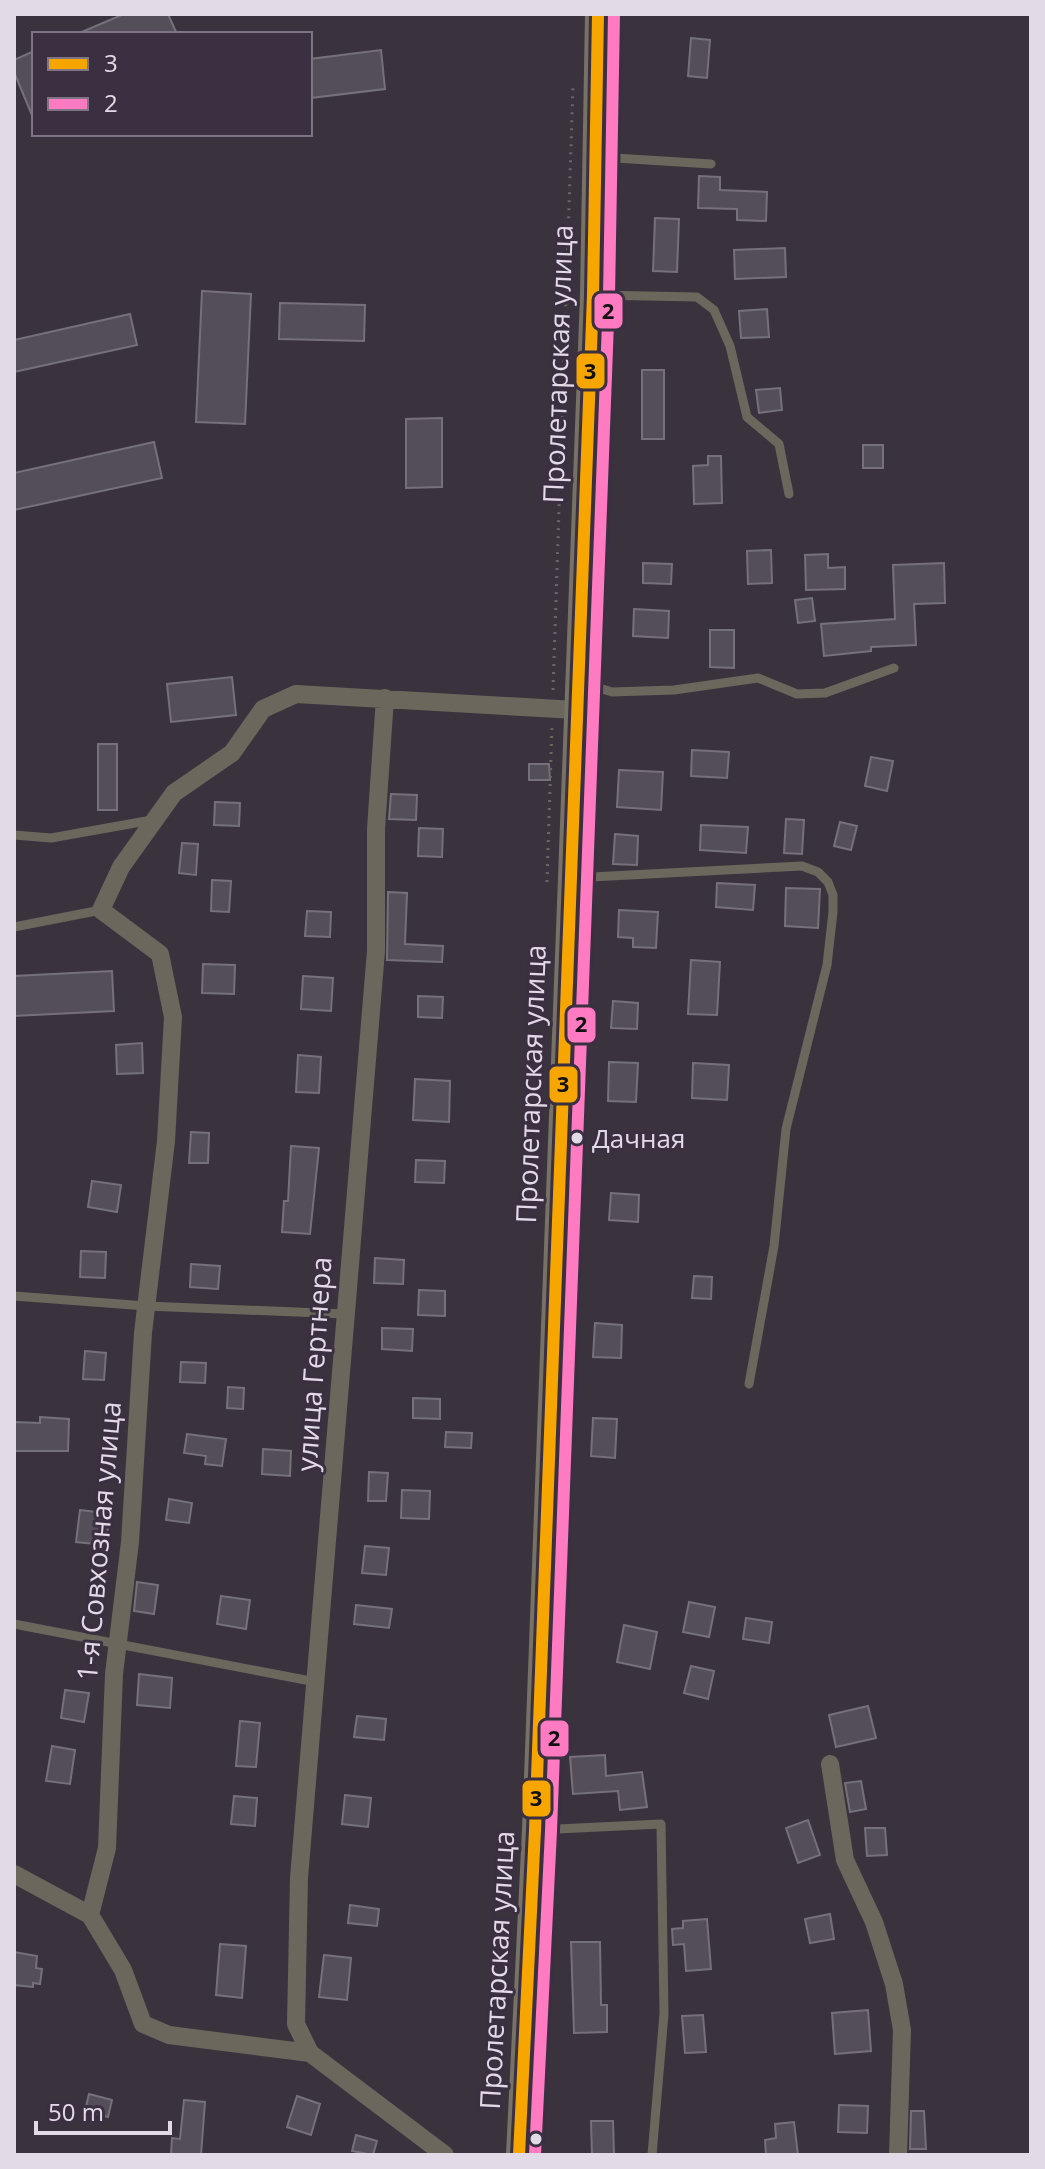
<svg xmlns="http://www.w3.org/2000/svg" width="1045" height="2169" font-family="'Open Sans',sans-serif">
  <rect width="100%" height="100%" fill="#3a333e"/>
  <!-- building -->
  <path fill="#534e57" stroke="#757079" stroke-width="2" d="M124 14H168L177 34H77Z
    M691 38 710 40 707 78 688 76Z
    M381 50 385 89 310 98V59Z
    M34 51V120L14 72V60Z
    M699 176 720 177V190L767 192 766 221 737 220V209L698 208Z
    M655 218 679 219 677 272 653 271Z
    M785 248 786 277 735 279 734 250Z
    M202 291 251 294 245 424 196 422Z
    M280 303 365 305 364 341 279 339Z
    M767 309 769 337 741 338 739 311Z
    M130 314 137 345 14 372V340Z
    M642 370H664V439H642Z
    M780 388 782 410 759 413 756 390Z
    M442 418V487L406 488V419Z
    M154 442 162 478 14 510V473Z
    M863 445H883V468H863Z
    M708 456H721L722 503 694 504 693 466 708 465Z
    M771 550 772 583 748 584 747 551Z
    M828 554V568L845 567V589L806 590 805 555Z
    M643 563 672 564 671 584 643 583Z
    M944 563 945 603 914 604 916 645 871 647V651L824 656 821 624 895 619 893 565Z
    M812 598 815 621 798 623 795 600Z
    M634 609 669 611 668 638 633 636Z
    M710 630H734V668L710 667Z
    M232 677 236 715 171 722 167 684Z
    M98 744H117V810H98Z
    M692 750 729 752 727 778 691 776Z
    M871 757 893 761 887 791 865 786Z
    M529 764H549L550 780H529Z
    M619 770 663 772 661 810 617 807Z
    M391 794 417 795 416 820 389 819Z
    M215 802 240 803 239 826 214 825Z
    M786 819 804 820 802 854 784 853Z
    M840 822 857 826 851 850 834 846Z
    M701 825 748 827 746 853 700 850Z
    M419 828 443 829 442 857 418 856Z
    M615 834 638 836 637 865 613 864Z
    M182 843 198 844 196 875 179 873Z
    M212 880 231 881 229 912 211 911Z
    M717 883 755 885 753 910 716 907Z
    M786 888 820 889 818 928 785 926Z
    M388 892 407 893 405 944 443 946 442 962 387 960Z
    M619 910 658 912 656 948 633 947V938L618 937Z
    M307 911 331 912 330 937 305 936Z
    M691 960 720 962 717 1015 688 1014Z
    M203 964 235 965 234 994 202 993Z
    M112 971 114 1011 14 1016V976Z
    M303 976 333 978 331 1011 301 1009Z
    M418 996 443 997 442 1018 418 1017Z
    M613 1001 638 1003 637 1029 611 1028Z
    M142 1043 143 1073 117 1074 116 1045Z
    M298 1055 321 1057 319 1093 296 1092Z
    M609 1062 638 1063 636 1102 608 1101Z
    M693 1063 729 1065 727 1100 692 1098Z
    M415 1079 450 1081 449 1122 413 1120Z
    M191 1132 209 1133 208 1163H189Z
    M291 1146 319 1148 310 1234 282 1232 284 1201H288Z
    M416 1160 445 1161 444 1183 415 1182Z
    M92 1181 121 1185 117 1212 88 1207Z
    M611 1193 639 1195 638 1222 609 1220Z
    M81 1251 106 1252 105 1278 80 1277Z
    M375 1258 404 1260 403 1284 374 1283Z
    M191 1264 220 1266 218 1289 190 1287Z
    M694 1276 712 1277 711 1299 692 1298Z
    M419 1290 445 1291V1316L418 1315Z
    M595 1323 622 1325 621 1358 593 1357Z
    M382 1328 413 1329 412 1351 382 1349Z
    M85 1351 106 1353 104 1380 83 1379Z
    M181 1362 206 1363 205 1383 180 1382Z
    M228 1387 244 1388 243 1409 227 1408Z
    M413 1398 440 1399V1419L413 1418Z
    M40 1417 69 1419 68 1451H14V1422L40 1423Z
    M593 1418 617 1419 615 1458 591 1456Z
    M446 1432 472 1433 471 1448 445 1447Z
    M187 1434 226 1439 222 1466 205 1464 206 1456 184 1453Z
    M263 1449 291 1451 290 1476 262 1474Z
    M369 1472 388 1473 386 1501H368Z
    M402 1490 430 1491 429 1519 401 1518Z
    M169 1499 192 1503 189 1523 166 1520Z
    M80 1510 105 1513 103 1526H108L106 1545 76 1542Z
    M365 1546 389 1548 386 1575 362 1573Z
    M137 1582 158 1585 154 1614 134 1611Z
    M221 1596 250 1600 246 1629 217 1624Z
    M689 1602 715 1607 709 1637 683 1632Z
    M356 1605 392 1609 389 1628 354 1624Z
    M746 1618 772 1622 769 1643 743 1639Z
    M624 1625 657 1632 650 1669 617 1662Z
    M691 1666 714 1671 708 1699 684 1693Z
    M139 1674 172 1678 170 1708 137 1705Z
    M65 1690 89 1693 84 1722 61 1718Z
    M868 1706 876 1738 836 1747 829 1715Z
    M357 1716 386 1719 384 1740 354 1737Z
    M240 1721 260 1723 256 1767 236 1766Z
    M52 1746 75 1750 70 1784 46 1781Z
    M605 1755 606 1776 642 1772 647 1807 620 1810 618 1791 573 1794 570 1757Z
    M861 1781 866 1809 850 1812 845 1783Z
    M345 1795 371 1798 368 1827 342 1824Z
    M234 1796 257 1798 255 1826 231 1824Z
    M808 1820 820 1855 798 1863 786 1828Z
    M865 1828H885L887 1855 867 1856Z
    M350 1905 379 1909 377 1926 348 1923Z
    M830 1914 834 1939 810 1943 805 1919Z
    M707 1919 711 1969 686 1971 684 1944 673 1945 672 1929 683 1928V1921Z
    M571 1942H600L601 2005H607V2032L574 2033Z
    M220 1944 246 1946 242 1998 216 1995Z
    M14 1952 37 1956 36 1968 42 1969 40 1984 33 1983V1987L14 1985Z
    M324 1955 351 1958 347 2000 319 1997Z
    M868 2010 871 2051 835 2054 832 2013Z
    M703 2015 706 2052 685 2053 682 2016Z
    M89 2094 112 2100 108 2117 85 2111Z
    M297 2096 320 2104 311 2135 287 2127Z
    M184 2100 205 2102 201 2155H171L172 2138 180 2139Z
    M839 2105 868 2106 867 2133 838 2132Z
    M911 2111H924L926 2149H910Z
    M591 2121H613L614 2155H592Z
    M794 2122 798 2155H766L765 2140 776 2138 775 2124Z
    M356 2135 377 2141 373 2155 352 2151Z"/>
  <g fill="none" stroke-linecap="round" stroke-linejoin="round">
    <!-- path -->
    <path stroke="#6a6663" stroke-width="3" stroke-dasharray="2 6" stroke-linecap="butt" d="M553 690 573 86
      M547 882 552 725"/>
    <!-- lane -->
    <path stroke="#6b675d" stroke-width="9" d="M599 157 711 164
      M596 295 697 297 714 310 730 346 747 417 779 444 789 494
      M580 682 612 692 674 690 758 678 797 694 825 693 894 668
      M14 835 51 838 152 820
      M572 878 802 866 818 872 828 882 833 895V912L827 965 786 1129 774 1246 749 1384
      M14 927 101 910
      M14 1296 146 1306 345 1314
      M14 1624 316 1682
      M537 1830 661 1824 664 2014 652 2155"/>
    <!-- street -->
    <path stroke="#6b675d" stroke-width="18" d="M385 698 376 829V951L299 1878 296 2024 310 2053 445 2155
      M830 1764 845 1860 874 1922 894 1984 902 2030 898 2155
      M14 1874 90 1915
      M310 2053 169 2035 143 2024 123 1970 90 1915 107 1848 114 1674 130 1542 143 1333 166 1141 173 1017 160 954 101 910 121 867 174 793 232 753 263 709 296 694 576 710"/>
    <!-- secondary -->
    <path stroke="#777266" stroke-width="26" d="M519 2155 535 1830 593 295 598 14"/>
    <defs>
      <path id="bus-1" d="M519 2155 535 1830 593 295 598 14"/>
      <path id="bus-2" d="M535 2155 551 1831 609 296 614 14"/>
    </defs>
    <!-- bus-1 casing -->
    <use href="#bus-1" stroke="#3b2f42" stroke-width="18"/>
    <!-- bus-2 casing -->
    <use href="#bus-2" stroke="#3b2f42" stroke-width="18"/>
    <!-- bus-1 -->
    <use href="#bus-1" stroke="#f7a600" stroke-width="12"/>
    <!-- bus-2 -->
    <use href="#bus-2" stroke="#fe7ac1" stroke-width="12"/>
  </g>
  <!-- markers -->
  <g fill="#e2dbe7" stroke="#3b2f42" stroke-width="3">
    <circle cx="577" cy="1138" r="7"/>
    <circle cx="536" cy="2139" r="7"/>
  </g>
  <g text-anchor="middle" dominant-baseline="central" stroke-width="6" stroke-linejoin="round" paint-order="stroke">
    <!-- bus labels -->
    <g font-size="26" fill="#e2dbe7" stroke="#3b2f42" text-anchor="start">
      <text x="592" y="1138">Дачная</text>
    </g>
    <!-- street labels -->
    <g font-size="28" fill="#e2dbe7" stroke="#3b2f42">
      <text transform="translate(557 364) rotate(-88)">Пролетарская улица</text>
      <text transform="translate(530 1084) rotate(-88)">Пролетарская улица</text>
      <text transform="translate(313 1364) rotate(-86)">улица Гертнера</text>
      <text transform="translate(98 1541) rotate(-85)">1-я Совхозная улица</text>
      <text transform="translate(496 1970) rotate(-87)">Пролетарская улица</text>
    </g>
  </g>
  <g stroke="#3b2f42" stroke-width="3">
    <rect x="593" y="292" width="31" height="38" rx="8" fill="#fe7ac1"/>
    <rect x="575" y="352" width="31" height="38" rx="8" fill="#f7a600"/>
    <rect x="566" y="1006" width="31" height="38" rx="8" fill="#fe7ac1"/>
    <rect x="548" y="1065" width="31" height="39" rx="8" fill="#f7a600"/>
    <rect x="539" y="1719" width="31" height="39" rx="8" fill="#fe7ac1"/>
    <rect x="521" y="1779" width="31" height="39" rx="8" fill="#f7a600"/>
  </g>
  <g font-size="22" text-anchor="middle" font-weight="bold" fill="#111">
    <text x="608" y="319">2</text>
    <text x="590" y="379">3</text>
    <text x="581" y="1032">2</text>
    <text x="563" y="1092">3</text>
    <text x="554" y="1746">2</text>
    <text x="536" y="1806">3</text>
  </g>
  <!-- border -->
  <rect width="1045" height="2169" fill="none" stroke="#e2dbe7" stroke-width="32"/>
  <!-- legend -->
  <rect x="32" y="32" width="280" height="104" fill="#3b2f42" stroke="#7e7484" stroke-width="2"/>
  <rect x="48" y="58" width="40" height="12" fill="#f7a600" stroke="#7e7484" stroke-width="2"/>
  <text x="104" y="72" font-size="24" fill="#e2dbe7">3</text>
  <rect x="48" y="98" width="40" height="12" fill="#fe7ac1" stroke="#7e7484" stroke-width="2"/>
  <text x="104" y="112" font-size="24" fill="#e2dbe7">2</text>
  <!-- scale -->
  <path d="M36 2121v12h134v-12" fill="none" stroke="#e2dbe7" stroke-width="4"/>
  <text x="48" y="2121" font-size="24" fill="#e2dbe7" stroke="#3b2f42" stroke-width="6" paint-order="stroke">50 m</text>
</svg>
